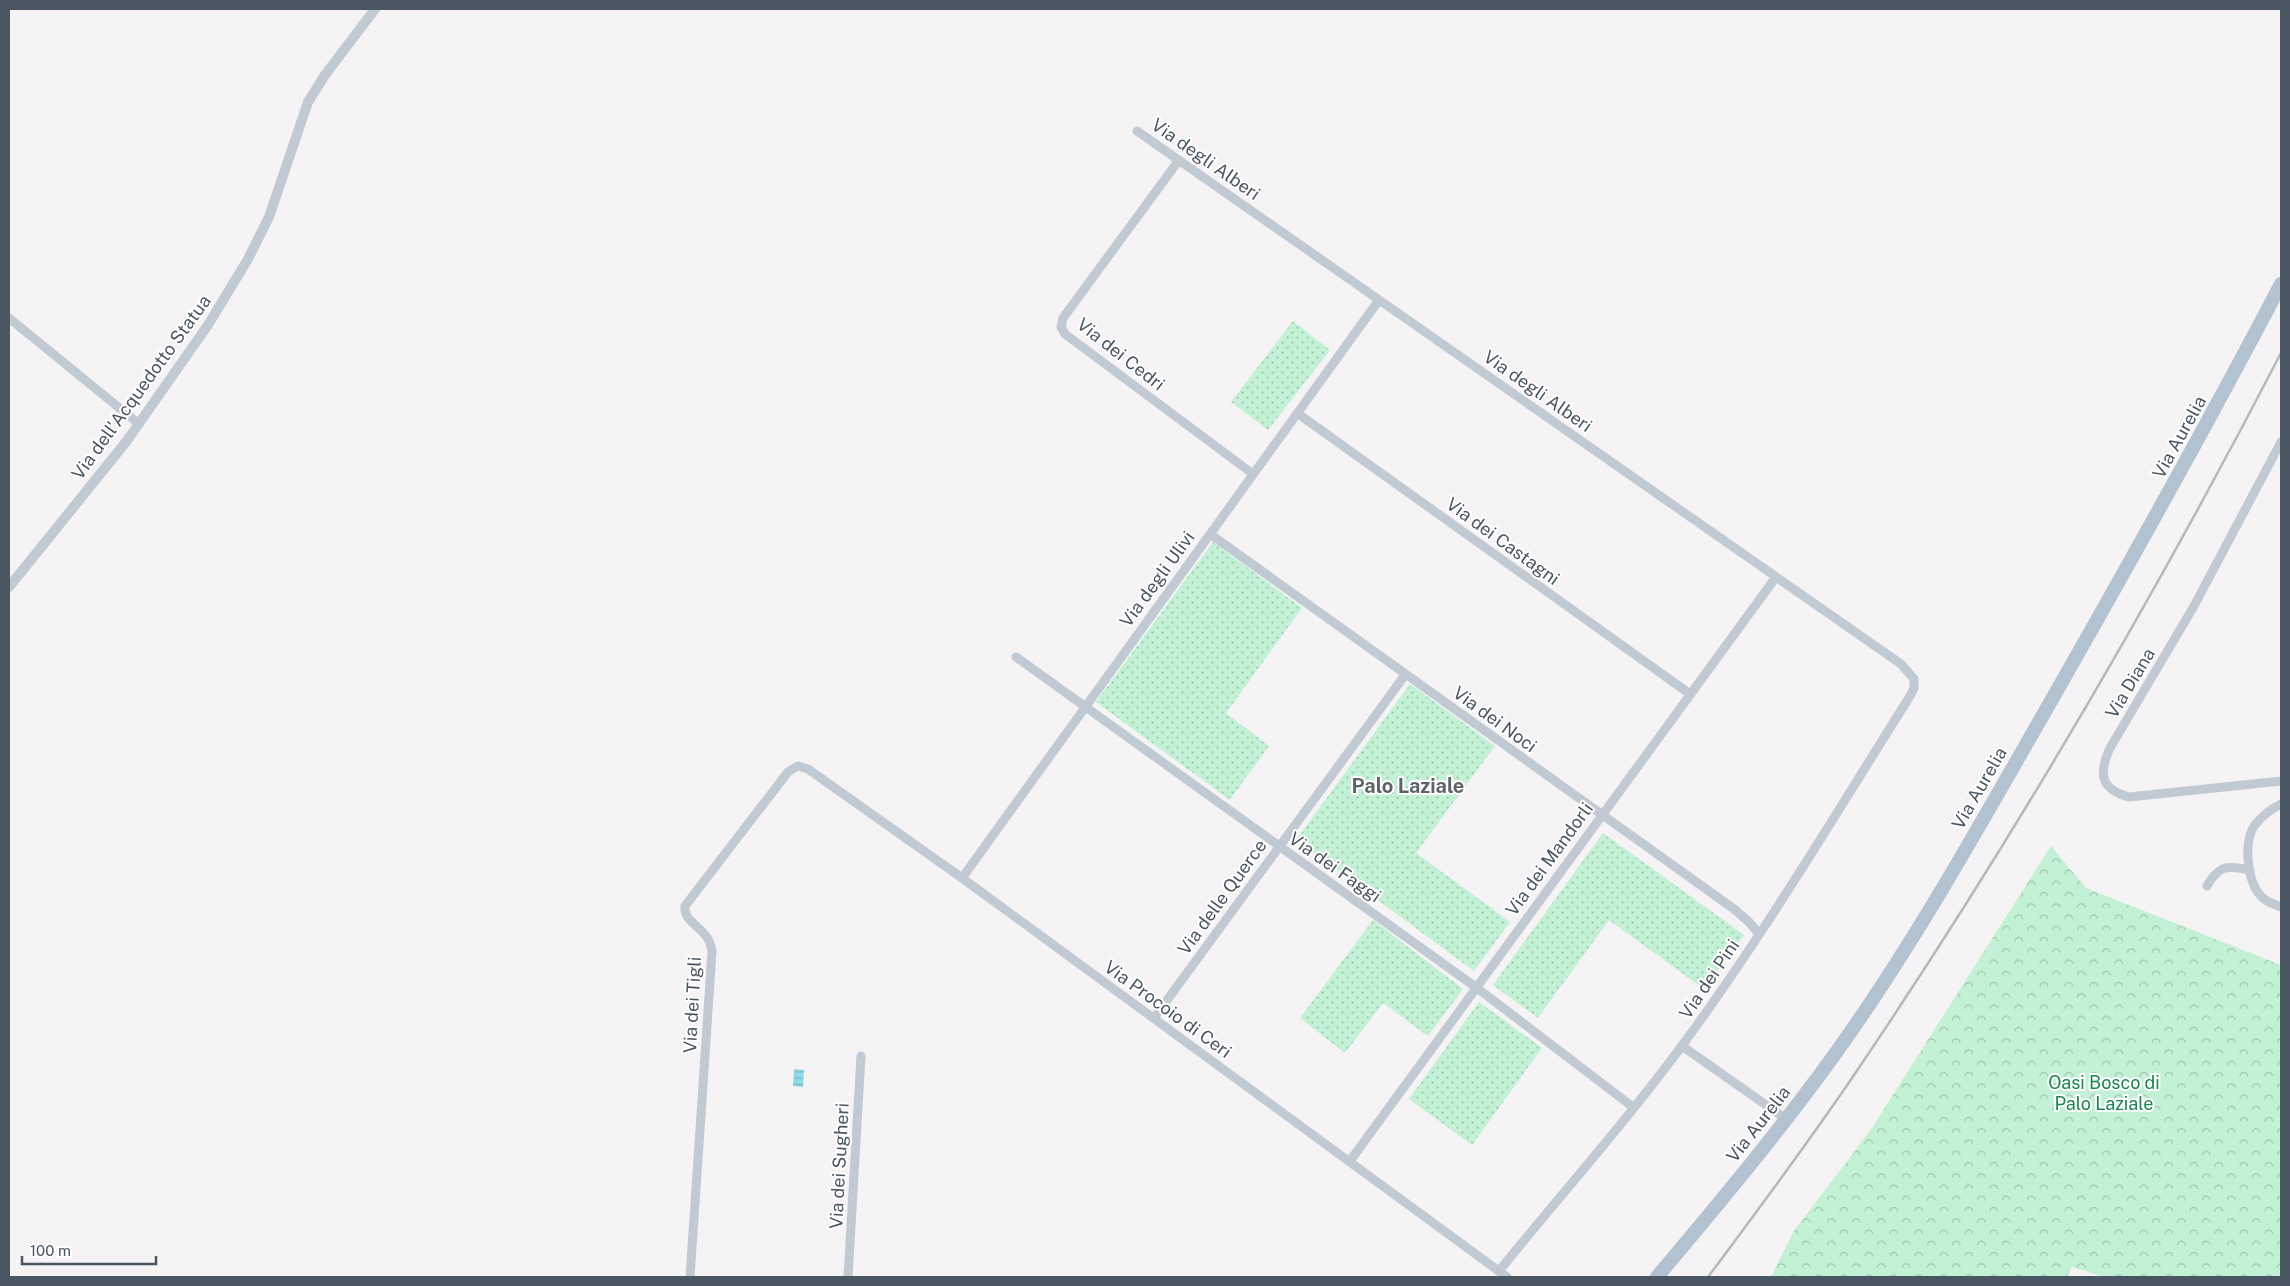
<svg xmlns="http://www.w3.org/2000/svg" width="2290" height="1286" font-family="'Public Sans',sans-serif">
  <defs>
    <pattern id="grass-dots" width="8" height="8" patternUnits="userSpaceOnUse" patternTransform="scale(1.25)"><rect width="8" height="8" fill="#c3f1d5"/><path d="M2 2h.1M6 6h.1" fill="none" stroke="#a0c6b0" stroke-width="1.8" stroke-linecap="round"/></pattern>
    <pattern id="park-crowns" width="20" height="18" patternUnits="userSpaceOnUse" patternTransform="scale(1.25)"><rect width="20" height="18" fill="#c3f1d5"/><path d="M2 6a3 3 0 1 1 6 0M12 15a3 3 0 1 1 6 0" fill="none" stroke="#a0c6b0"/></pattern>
    <pattern id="water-rules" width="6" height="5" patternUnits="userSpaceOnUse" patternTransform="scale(1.25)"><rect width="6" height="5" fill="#90daee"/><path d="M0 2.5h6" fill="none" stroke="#78b4c4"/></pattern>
  </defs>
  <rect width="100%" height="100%" fill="#f5f3f3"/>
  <!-- grass -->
  <path fill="url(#grass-dots)" d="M1293 321 1330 350 1268 430 1231 402Z
    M1213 542 1302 608 1226 713 1269 746 1230 800 1096 702Z
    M1410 684 1495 746 1416 853 1510 922 1474 971 1296 840Z
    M1603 833 1744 935 1704 989 1609 920 1538 1018 1493 985Z
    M1373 920 1463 989 1428 1036 1383 1003 1345 1053 1300 1018Z
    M1479 1002 1542 1048 1472 1145 1409 1099Z"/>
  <!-- park -->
  <path fill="url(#park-crowns)" d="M2051 846 2086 888 2281 965V1277H2104L2072 1267 2067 1277H1771L1794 1231 1870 1131Z"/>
  <!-- water -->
  <path fill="url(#water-rules)" d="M794 1069 804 1070 803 1087 793 1086Z"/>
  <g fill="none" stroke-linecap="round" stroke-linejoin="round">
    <!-- minor -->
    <path stroke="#c1cad2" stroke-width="9" d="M1137 131 1901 664 1914 679V688L1910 696C1839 809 1770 924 1692 1032 1632 1115 1563 1192 1499 1271
      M1179 160 1063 318 1061 327 1065 334 1253 474
      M9 318 139 424
      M1297 413 1690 694
      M2281 442 2194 606 2110 748C2099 772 2099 789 2129 797L2281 781
      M1210 534 1734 909 1749 922 1759 934
      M1016 657 1477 988 1633 1107
      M2281 804C2271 809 2261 817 2254 826 2243 844 2247 885 2264 899 2269 903 2276 905 2281 907
      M962 878 1379 300
      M2207 886C2219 865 2227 865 2250 870
      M1154 1018 1405 675
      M1682 1046 1786 1119
      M1350 1161 1776 577
      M690 1277 712 952C709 926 683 925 685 906L788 772 798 766 808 769 962 878 1507 1277
      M848 1277 861 1056"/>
    <!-- tertiary -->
    <path stroke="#c1cad2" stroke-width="10" d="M9 587 126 442 208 325 248 259 269 217 308 102 325 75 375 9"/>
    <!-- primary -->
    <path stroke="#b3c2d1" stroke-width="14" d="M1657 1277C1725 1196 1794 1114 1854 1027 1925 924 1985 816 2047 708 2127 568 2206 427 2281 284"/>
    <!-- rail -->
    <path stroke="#b5b8bd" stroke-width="2.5" d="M1708 1277C1757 1211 1806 1146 1852 1078 2010 845 2152 602 2281 353"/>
  </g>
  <g text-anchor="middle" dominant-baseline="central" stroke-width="4" stroke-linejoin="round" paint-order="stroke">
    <!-- street labels -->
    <g font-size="18" fill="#4a5661" stroke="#fff">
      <text transform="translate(1206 159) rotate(35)">Via degli Alberi</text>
      <text transform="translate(1121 354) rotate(38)">Via dei Cedri</text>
      <text transform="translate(141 387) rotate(-54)">Via dell'Acquedotto Statua</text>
      <text transform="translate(1538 391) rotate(35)">Via degli Alberi</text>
      <text transform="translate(2179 437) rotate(-61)">Via Aurelia</text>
      <text transform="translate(1503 541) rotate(36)">Via dei Castagni</text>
      <text transform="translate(1157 579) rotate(-54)">Via degli Ulivi</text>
      <text transform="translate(2130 683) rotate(-59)">Via Diana</text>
      <text transform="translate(1495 719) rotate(36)">Via dei Noci</text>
      <text transform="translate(1979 788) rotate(-60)">Via Aurelia</text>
      <text transform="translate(1549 859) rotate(-54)">Via dei Mandorli</text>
      <text transform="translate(1335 867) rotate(35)">Via dei Faggi</text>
      <text transform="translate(1222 897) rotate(-54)">Via delle Querce</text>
      <text transform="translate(1709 979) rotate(-56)">Via dei Pini</text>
      <text transform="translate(692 1005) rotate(-87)">Via dei Tigli</text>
      <text transform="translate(1168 1009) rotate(36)">Via Procoio di Ceri</text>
      <text transform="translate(1758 1124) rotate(-52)">Via Aurelia</text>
      <text transform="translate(839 1166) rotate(-87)">Via dei Sugheri</text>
    </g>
    <!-- park labels -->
    <g font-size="18" fill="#17864f" stroke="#fff">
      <text x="2104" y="1082">Oasi Bosco di<tspan x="2104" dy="21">Palo Laziale</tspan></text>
    </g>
    <!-- quarter labels -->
    <g font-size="20" font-weight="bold" fill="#5f6368" stroke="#fff">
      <text x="1408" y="786">Palo Laziale</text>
    </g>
  </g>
  <!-- border -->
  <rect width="2290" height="1286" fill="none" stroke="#4a5661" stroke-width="20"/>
  <!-- scale -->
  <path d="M22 1256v8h134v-8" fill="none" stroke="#4a5661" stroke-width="2.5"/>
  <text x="30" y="1256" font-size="15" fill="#4a5661" stroke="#ffffff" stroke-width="4" paint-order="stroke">100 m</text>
</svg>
